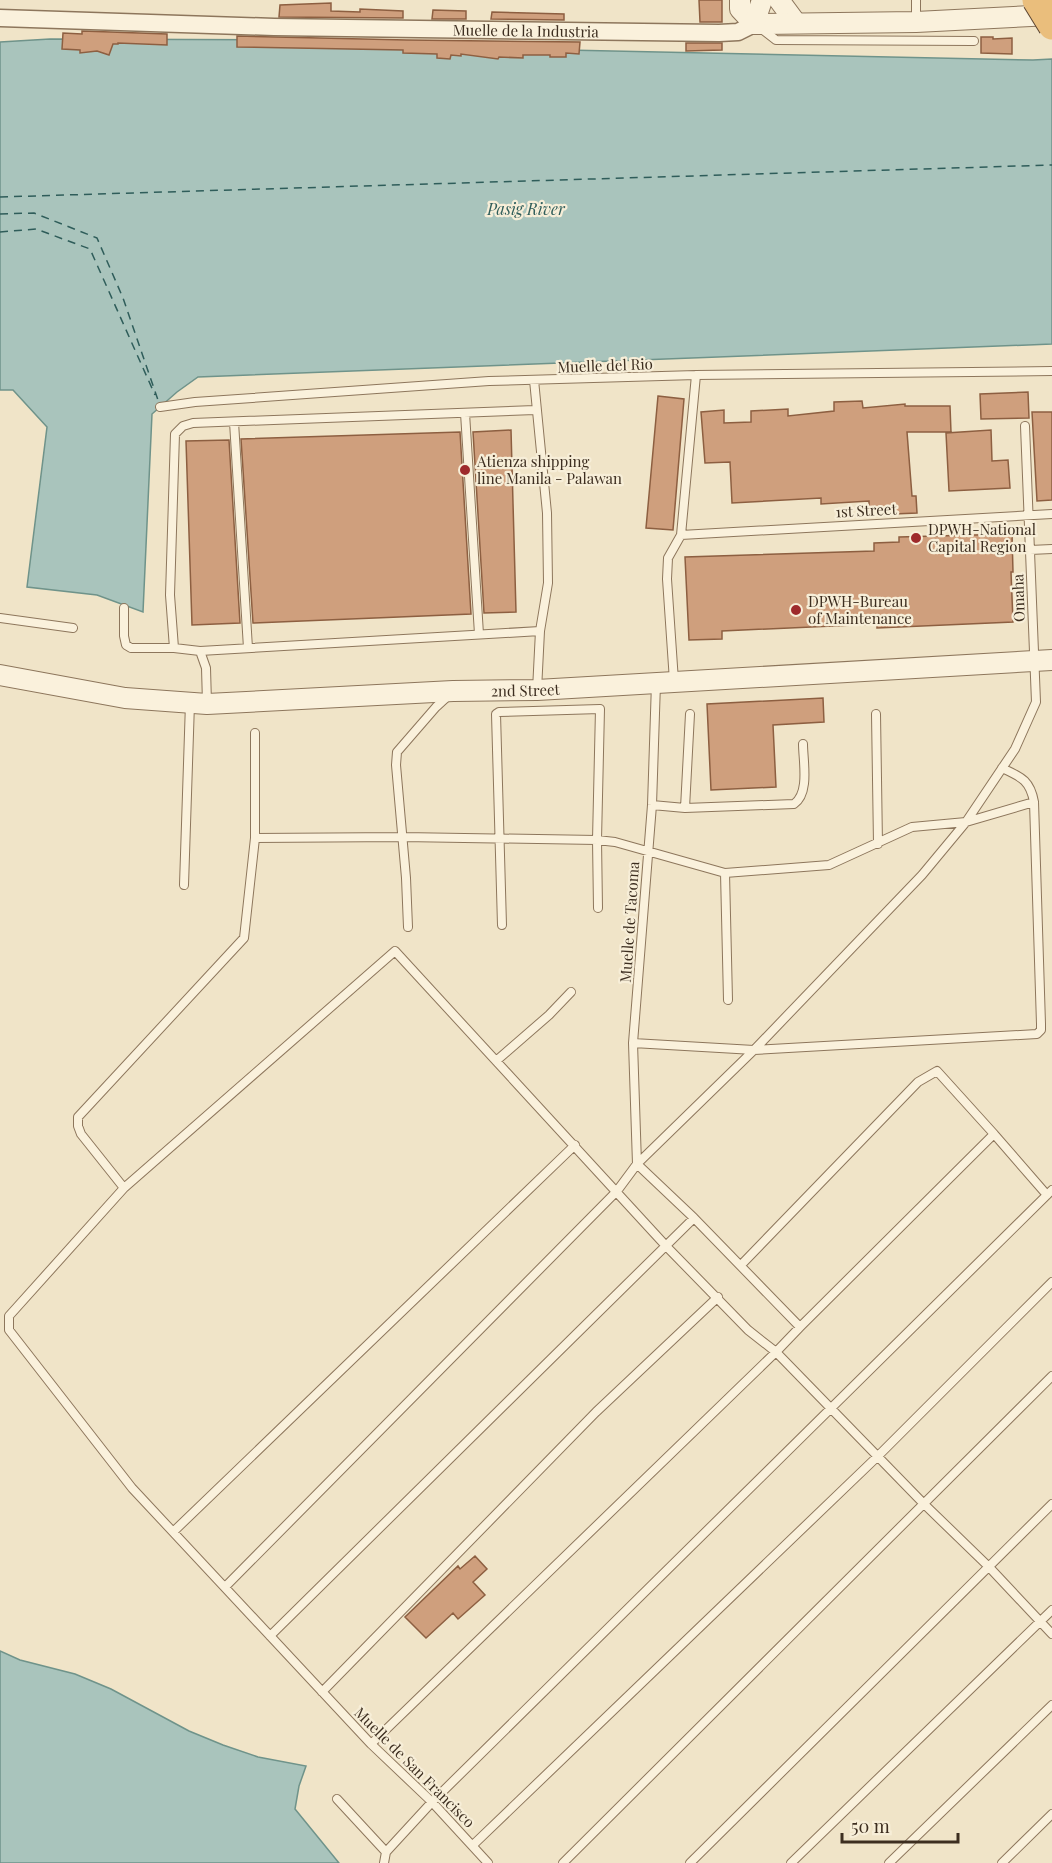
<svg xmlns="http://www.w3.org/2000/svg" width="1052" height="1863" font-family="'Playfair Display',serif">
  <rect width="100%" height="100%" fill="#f0e4c8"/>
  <!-- water -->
  <path fill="#a9c4bc" stroke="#6f938a" stroke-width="1.5" d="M50 39 322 40 519 49 1033 60 1052 59V344L198 377 177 392 152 414 143 612 97 595 27 587 47 427 13 390H0V42Z
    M0 1651 20 1660 75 1674 111 1689 189 1731 223 1745 258 1757 306 1766 299 1786 295 1809 339 1863H0Z"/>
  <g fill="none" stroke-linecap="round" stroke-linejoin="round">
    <!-- ferry -->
    <path stroke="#2f5d5a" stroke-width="1.5" stroke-dasharray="8 6" stroke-linecap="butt" d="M0 197 1052 165
      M0 214 34 213 97 238 123 298 159 403
      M0 232 36 229 90 249 155 395"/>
  </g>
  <!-- building -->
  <path fill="#cf9f7d" stroke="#8d5f41" stroke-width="1.5" d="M699 0H722V22H700Z
    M331 3V11L360 12V9L403 11V18L279 17 280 5Z
    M433 10 466 11V19H432Z
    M492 12 564 14V20L491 19Z
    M82 31 167 34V45L118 43V44H113L109 55 97 51 80 53V50L62 49 63 33 82 34Z
    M237 36 407 40 580 42 579 54 566 53V57H550V55H523V58L499 57 498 59 461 54V56L451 55 450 59 437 58V54L403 53V50L237 47Z
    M981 37H993V39L1012 38V54L981 53Z
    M686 43H722V50L686 51Z
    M1028 392 1029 418 981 419 980 394Z
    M658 396 684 399 673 530 646 528Z
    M862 401 863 408 905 404V406H950L951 432H907L912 496H916L917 513 869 515V501L821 504V498L732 503 730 462 705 463 701 412 724 410V423L751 422V411L788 409V416L834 411V402Z
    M1032 412H1052V500L1037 501Z
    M511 430 516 612 484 613 473 432Z
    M991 430 992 461 1008 460 1010 488 949 491 946 433Z
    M460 432 471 614 253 623 241 439Z
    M229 440 240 623 192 625 186 441Z
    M1012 534 1013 572H1011L1013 622 877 628V624L722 631V639L689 640 685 557 874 551V543L899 542V537Z
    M823 698 824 722 773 725 776 787 711 790 707 704Z
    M475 1556 487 1569 473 1582 485 1595 458 1619 453 1613 426 1638 405 1617 458 1566 460 1569Z"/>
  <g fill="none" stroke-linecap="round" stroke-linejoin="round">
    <defs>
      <path id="service" d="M916 0V21
        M759 27 776 40 974 41
        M534 380 547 513 548 583 540 631 537 690
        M160 407 195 402 489 381 696 375 1052 371
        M465 413 479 634
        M234 422 248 648
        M681 535 1052 514
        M1030 550 1052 549
        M124 608V636L126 645 131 648H174
        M0 618 73 628
        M200 651 540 631
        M674 681 667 579 668 558 681 535 696 375
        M207 703 206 668 200 651 174 648 170 595 175 434 183 426 193 423 535 410
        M876 714 878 844
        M255 733V838
        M652 805 685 808 794 804C810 793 803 761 803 744
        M685 808 690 714
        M725 873 728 1000
        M184 885 190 703
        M502 925 496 714 499 712 600 709 597 840 598 908
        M408 927 406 878 396 765 397 752 436 707 448 696
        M633 1043 754 1050 1037 1034 1041 1030V1024L1034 802C1030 780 1021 777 1002 768
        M496 1061 549 1015 571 992
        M637 1164 694 1218 800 1327 776 1352 923 1503 989 1567 1052 1634
        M637 1164 633 1043 652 805 656 683
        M124 1188 395 951 666 1246 748 1330 776 1352 371 1744
        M741 1265 918 1082 937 1071 994 1134
        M800 1327 994 1134 1047 1195
        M173 1532 575 1145
        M225 1587 617 1191 637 1164 754 1050 922 875 966 822 1015 749 1036 702 1025 426
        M270 1636 694 1218
        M322 1692 596 1412 718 1297
        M337 1799 386 1852
        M473 1845 878 1456 1052 1282
        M384 1863 386 1852 432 1802 1052 1190
        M488 1863 432 1802 371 1744 132 1488 9 1330V1316L124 1188 81 1134 78 1126V1117L244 938 255 838 403 837 597 840 615 842 725 873 829 865 912 827 966 822 1034 802
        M563 1863 1052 1376
        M690 1863 1052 1504
        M791 1863 1052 1610
        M889 1863 1052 1705
        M1002 1863 1052 1814"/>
      <g id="minor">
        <path id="s1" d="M0 18 274 27 719 33 738 32 754 24"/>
      </g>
      <g id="tertiary">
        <path d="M740 0V9L754 24"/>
        <path d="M779 0 796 23"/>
        <path d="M754 24 916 22 1052 15"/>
        <path d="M754 24 762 0"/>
        <path id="s2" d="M0 675 125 698 207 704 453 691 537 690 1052 660"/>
      </g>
    </defs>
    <!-- service casing -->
    <use href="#service" stroke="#8d765c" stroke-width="10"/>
    <!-- minor casing -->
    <use href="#minor" stroke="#8d765c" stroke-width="19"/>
    <!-- tertiary casing -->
    <use href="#tertiary" stroke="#8d765c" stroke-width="22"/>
    <!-- service -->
    <use href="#service" stroke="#faf1dc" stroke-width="8"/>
    <!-- minor -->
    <use href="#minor" stroke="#faf1dc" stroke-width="16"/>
    <!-- tertiary -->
    <use href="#tertiary" stroke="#faf1dc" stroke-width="20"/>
    <defs>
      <path id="trunk-bridge" d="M1036 0 1052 26"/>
    </defs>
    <!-- trunk-bridge casing -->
    <use href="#trunk-bridge" stroke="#5b4430" stroke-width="29" stroke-linecap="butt"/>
    <!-- trunk-bridge -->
    <use href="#trunk-bridge" stroke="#eabe7c" stroke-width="27"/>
  </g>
  <!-- markers -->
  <g fill="#9e2a2b" stroke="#f7eed8" stroke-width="2">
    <circle cx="465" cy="470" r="6"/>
    <circle cx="916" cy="538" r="6"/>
    <circle cx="796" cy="610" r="6"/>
  </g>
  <g text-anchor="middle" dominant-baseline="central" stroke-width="4.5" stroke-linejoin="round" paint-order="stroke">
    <!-- street labels -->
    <g font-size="15" fill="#3d2e20" stroke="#f7eed8">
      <text stroke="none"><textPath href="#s1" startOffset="526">Muelle de la Industria</textPath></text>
      <text transform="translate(605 365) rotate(-2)">Muelle del Rio</text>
      <text transform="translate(866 510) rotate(-3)">1st Street</text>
      <text transform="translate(1018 598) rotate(-92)">Omaha</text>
      <text stroke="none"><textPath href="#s2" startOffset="528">2nd Street</textPath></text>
      <text transform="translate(629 922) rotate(-86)">Muelle de Tacoma</text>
      <text transform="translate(415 1767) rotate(45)">Muelle de San Francisco</text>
    </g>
    <!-- poi labels -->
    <g font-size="15" fill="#3d2e20" stroke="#f7eed8" text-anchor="start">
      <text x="477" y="461">Atienza shipping<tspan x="477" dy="17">line Manila - Palawan</tspan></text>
      <text x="928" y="529">DPWH-National<tspan x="928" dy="17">Capital Region</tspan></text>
      <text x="808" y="601">DPWH-Bureau<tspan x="808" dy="17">of Maintenance</tspan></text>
    </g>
    <!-- water labels -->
    <g font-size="16" font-style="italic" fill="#2f5d5a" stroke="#f7eed8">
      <text x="526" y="208">Pasig River</text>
    </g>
  </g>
  <!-- scale -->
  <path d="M842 1833v9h116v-9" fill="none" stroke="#3d2e20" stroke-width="3"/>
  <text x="851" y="1833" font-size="18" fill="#3d2e20" stroke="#f7eed8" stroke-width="4.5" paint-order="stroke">50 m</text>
</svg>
